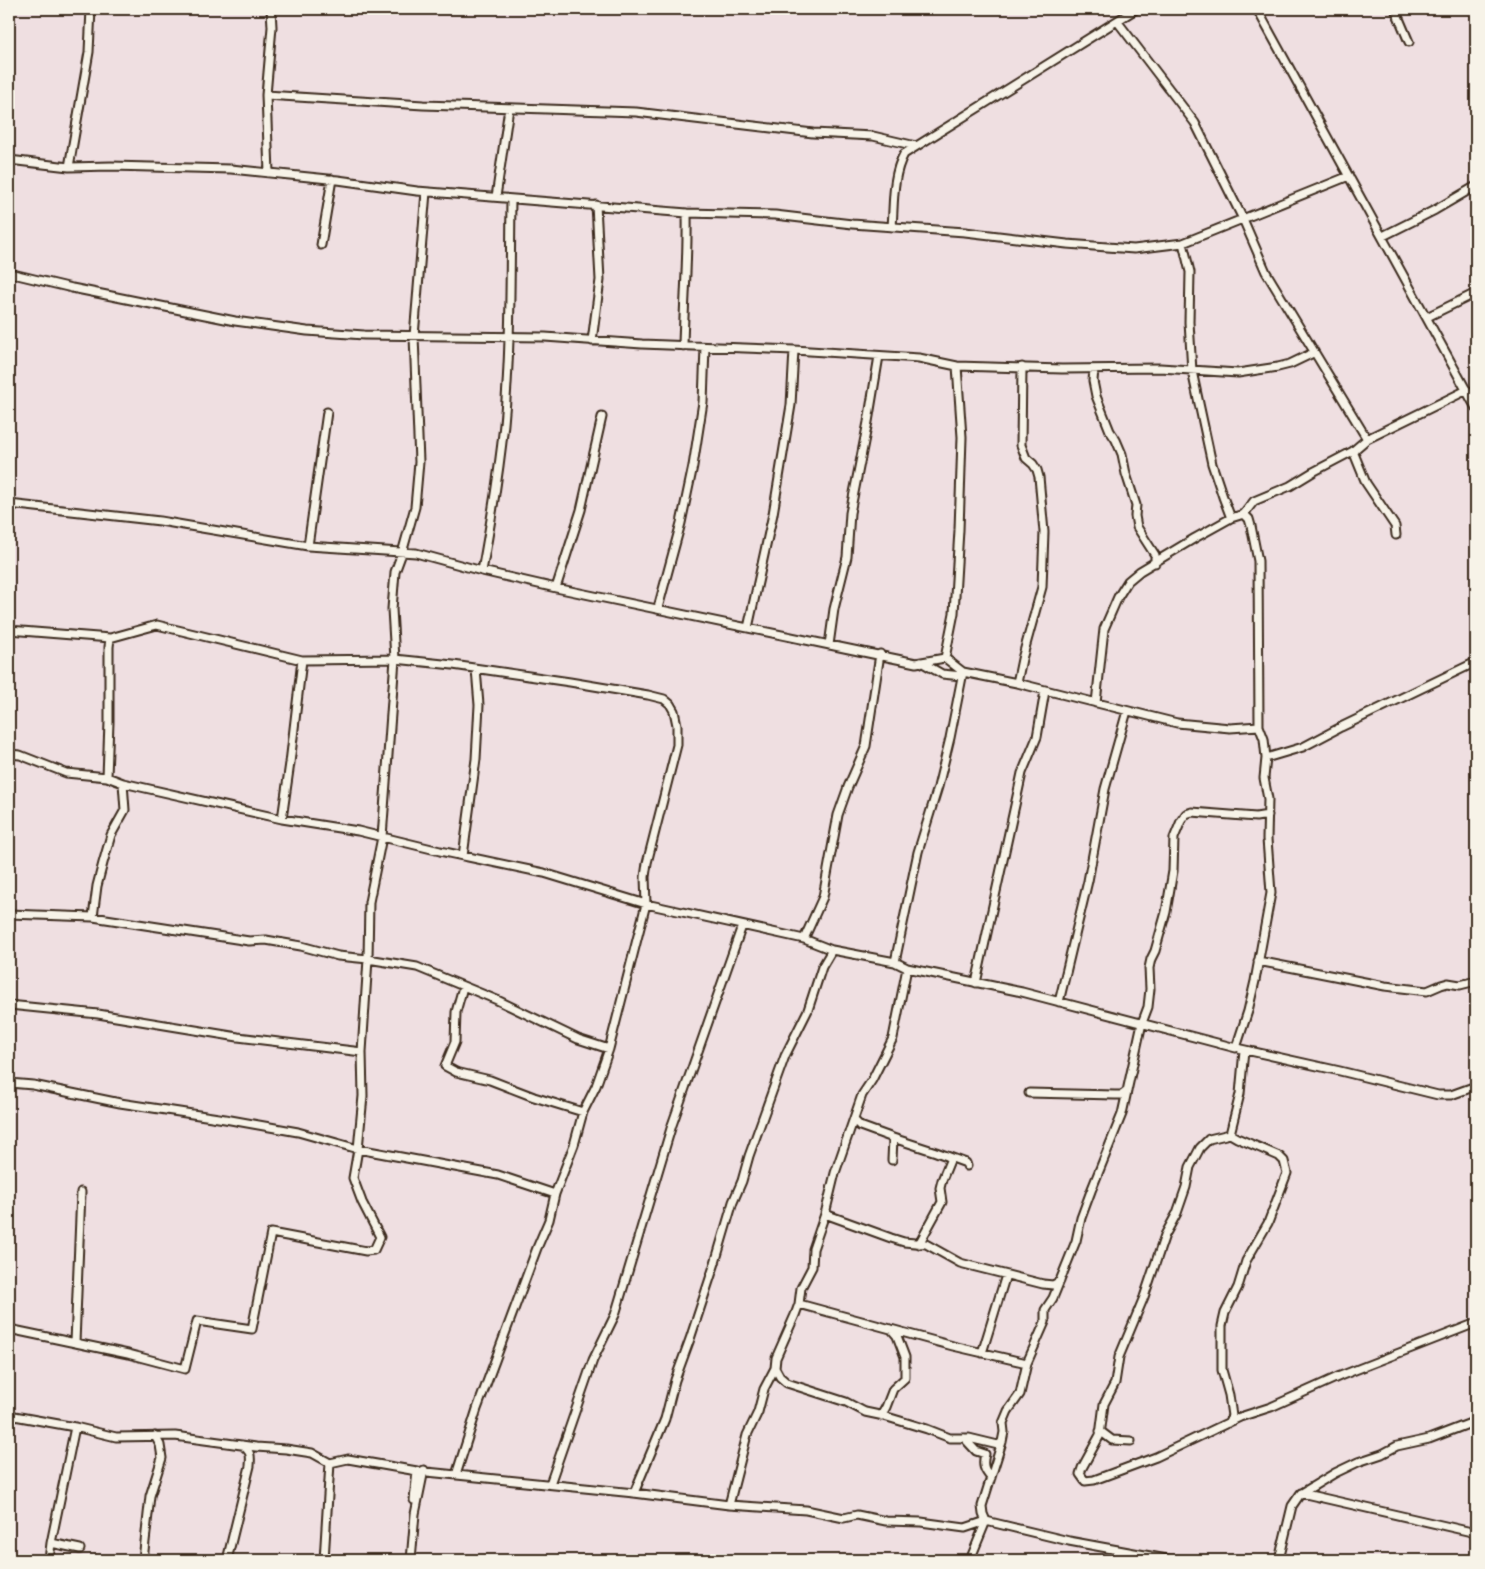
<svg xmlns="http://www.w3.org/2000/svg" width="1485" height="1569" font-family="Caveat,sans-serif">
  <rect width="100%" height="100%" fill="#efdfe1"/>
  <filter id="ink" filterUnits="userSpaceOnUse"><feTurbulence type="fractalNoise" baseFrequency=".02" numOctaves="2"/><feDisplacementMap in="SourceGraphic" scale="10" xChannelSelector="R" yChannelSelector="G"/><feConvolveMatrix kernelMatrix="1 2 1 2 8 2 1 2 1" color-interpolation-filters="sRGB"/></filter>
  <g filter="url(#ink)">
    <g fill="none" stroke-linecap="round" stroke-linejoin="round">
      <defs>
        <path id="street" d="M1257 9 1476 408
          M1395 9 1409 42
          M1117 21 1195 123 1243 219 1266 272 1367 439
          M266 95 423 105 636 112 813 133 873 136 916 146
          M9 160 69 167 111 166 231 169 338 180 417 191 687 213 775 215 852 224 965 232 1067 244 1134 249 1183 243 1349 176
          M69 167 89 52 91 9
          M269 173 266 95 272 27 271 9
          M496 197 509 108
          M892 227C894 203 892 176 904 154L1136 9
          M1383 236 1435 210 1476 186
          M1183 243 1190 272 1189 322 1192 371 1212 464 1223 497 1231 518
          M321 245 332 179
          M9 273 72 288 235 321 307 331 364 335 545 337 642 344 794 350 919 358 957 366 1062 369 1160 368 1238 373 1278 367 1290 364 1313 353
          M1427 317 1476 293
          M592 341 600 280 596 205
          M683 346C684 301 688 258 687 213
          M1094 369 1093 381 1096 396 1110 431 1116 440 1122 454 1126 474 1136 505 1135 516 1137 527 1155 555V563
          M1353 451 1366 483 1395 526 1396 535
          M9 504 160 521 308 546 416 553 482 571 556 588 916 663 945 658 963 672 1017 683 1177 723 1230 728 1259 726
          M308 546 327 412
          M482 571C491 522 499 473 504 424 511 349 510 273 511 199
          M556 588 581 510 602 417
          M658 608 681 523 693 466 703 402 705 347
          M748 628 773 514 791 405 794 350
          M9 630 110 638 157 625 302 660 395 659 453 665 570 682 648 695 664 699 670 704 674 711 677 725V745L647 863 645 877 646 904 609 1049 596 1086 583 1112 574 1145 555 1194 549 1220 537 1248 477 1409 456 1475
          M829 645 834 609 847 557 850 513 868 422 879 356
          M945 658 954 613 959 530 962 437 957 366
          M921 662 942 674 962 676
          M1017 683 1022 659 1042 587 1044 532 1039 477 1037 470 1033 464 1026 458 1021 445 1022 367
          M1096 703 1104 629 1118 597 1128 581 1140 571 1195 538 1231 518 1244 514
          M9 754 20 755 66 773 107 777 123 783 282 819 358 831 440 851 544 873 646 904 804 939 832 950 895 962 907 968 1022 992 1236 1048 1248 1011 1255 981 1271 893 1267 839 1268 799 1264 778 1266 758 1264 739 1259 726 1258 561 1251 526 1249 519 1244 514 1254 501 1290 486 1313 472 1353 451 1367 439 1467 390
          M1266 758 1303 747 1341 727 1476 662
          M107 777 109 722V647L110 638
          M282 819 290 763 302 660
          M463 856 476 759 479 705 476 669
          M9 914 93 917 249 941 266 940 301 946 338 956 368 959 417 967 497 1000 578 1039 609 1049
          M93 917 97 886 103 863 111 835 125 810 123 783
          M804 939 823 897 838 815 848 787 866 746 880 654
          M1258 961 1385 986 1427 991 1441 985 1448 983 1460 985 1476 981
          M895 962 918 852 938 787 950 738 963 672
          M976 983 1019 787 1022 773 1037 737 1045 691
          M463 987 456 1012 455 1042 445 1066 456 1072 490 1080 534 1097 583 1112
          M1059 1002 1088 881 1105 789 1127 711
          M9 1005 98 1014 238 1037 362 1052
          M1241 1049 1340 1071 1438 1095H1451L1476 1086
          M1244 1050 1240 1094 1230 1134 1209 1139 1200 1148 1190 1167 1186 1187 1177 1213 1165 1235 1144 1297 1119 1357 1115 1383 1104 1404 1100 1435 1082 1468 1080 1474 1085 1481 1094 1480 1156 1457 1240 1417 1271 1407 1340 1376 1476 1323
          M9 1083 33 1085 120 1103 225 1119 298 1132 358 1149 498 1175 555 1194
          M1029 1093 1115 1095H1122L1127 1091
          M854 1120 860 1126 893 1138 892 1160
          M893 1138 936 1152 966 1163 967 1166
          M825 1214 891 1238 904 1242 926 1244 960 1263 1043 1284 1053 1285 1060 1281
          M919 1244 942 1202 940 1188 942 1180 951 1158
          M799 1304 953 1346 1027 1363
          M9 1329 128 1354 185 1369 197 1321 252 1329 271 1233 366 1251 374 1250 380 1237 362 1202 353 1178 358 1149 363 1096 362 1052 368 959 369 902 382 837 395 659 392 609 395 572 402 553 415 507 419 462 414 336 426 192
          M75 1343 81 1192
          M982 1353 1006 1275
          M775 1368 780 1377 787 1383 846 1402 865 1412 884 1416 927 1429 950 1438H969L998 1445 1002 1442
          M9 1415 75 1427 116 1437 175 1436 256 1447 286 1449 312 1453 330 1463 348 1459 417 1471 634 1493 729 1505 806 1510 844 1518 857 1515 886 1521 921 1522 965 1528 986 1521 1069 1541 1172 1560
          M881 1416 886 1407 893 1389 905 1378V1357L897 1336 891 1329
          M1228 1423 1232 1416 1229 1395 1222 1370V1326L1225 1313 1238 1287 1246 1261 1268 1223 1287 1173 1284 1161 1279 1156 1237 1138 1230 1134
          M1100 1431 1112 1440 1131 1441
          M964 1438 976 1451 985 1454C982 1465 984 1470 991 1478
          M550 1484 593 1360 615 1315 672 1125 742 926
          M634 1493 665 1419 675 1380 690 1339 715 1263 733 1202 742 1181 749 1156 785 1056 808 1010 822 967 832 950
          M1302 1493 1335 1473 1358 1462 1382 1454 1397 1446 1429 1439 1476 1421
          M414 1500 417 1471
          M729 1505 747 1435 758 1412 764 1389 775 1368 776 1358 795 1315 799 1304 801 1288 812 1267 813 1249 825 1214 835 1173 862 1095 872 1080 893 1038 907 968
          M51 1543 80 1549
          M49 1560 51 1543 75 1427
          M143 1560 150 1496 162 1458 160 1445 155 1436
          M227 1560 250 1466C251 1455 251 1452 242 1445
          M324 1560 330 1463
          M411 1560 415 1514 424 1470
          M970 1560 986 1521 983 1514 982 1506 1002 1442 1004 1432 1003 1423 1008 1411 1020 1394 1027 1363 1045 1322V1310L1053 1298 1076 1241 1081 1218 1091 1191 1122 1114 1142 1023 1148 1007 1150 989 1149 968 1151 959 1155 951 1166 912 1173 871 1174 838 1181 821 1186 814 1192 812 1256 817 1268 815
          M1279 1560 1292 1506 1301 1493 1476 1533"/>
      </defs>
      <!-- street casing -->
      <use href="#street" stroke="#3b2a1e" stroke-width="11"/>
      <!-- street -->
      <use href="#street" stroke="#f7f3e8" stroke-width="7"/>
    </g>
  </g>
  <!-- margin -->
  <rect width="1485" height="1569" fill="none" stroke="#f7f3e8" stroke-width="30"/>
  <rect x="15" y="15" width="1455" height="1539" fill="none" stroke="#3b2a1e" stroke-width="2" filter="url(#ink)"/>
</svg>
